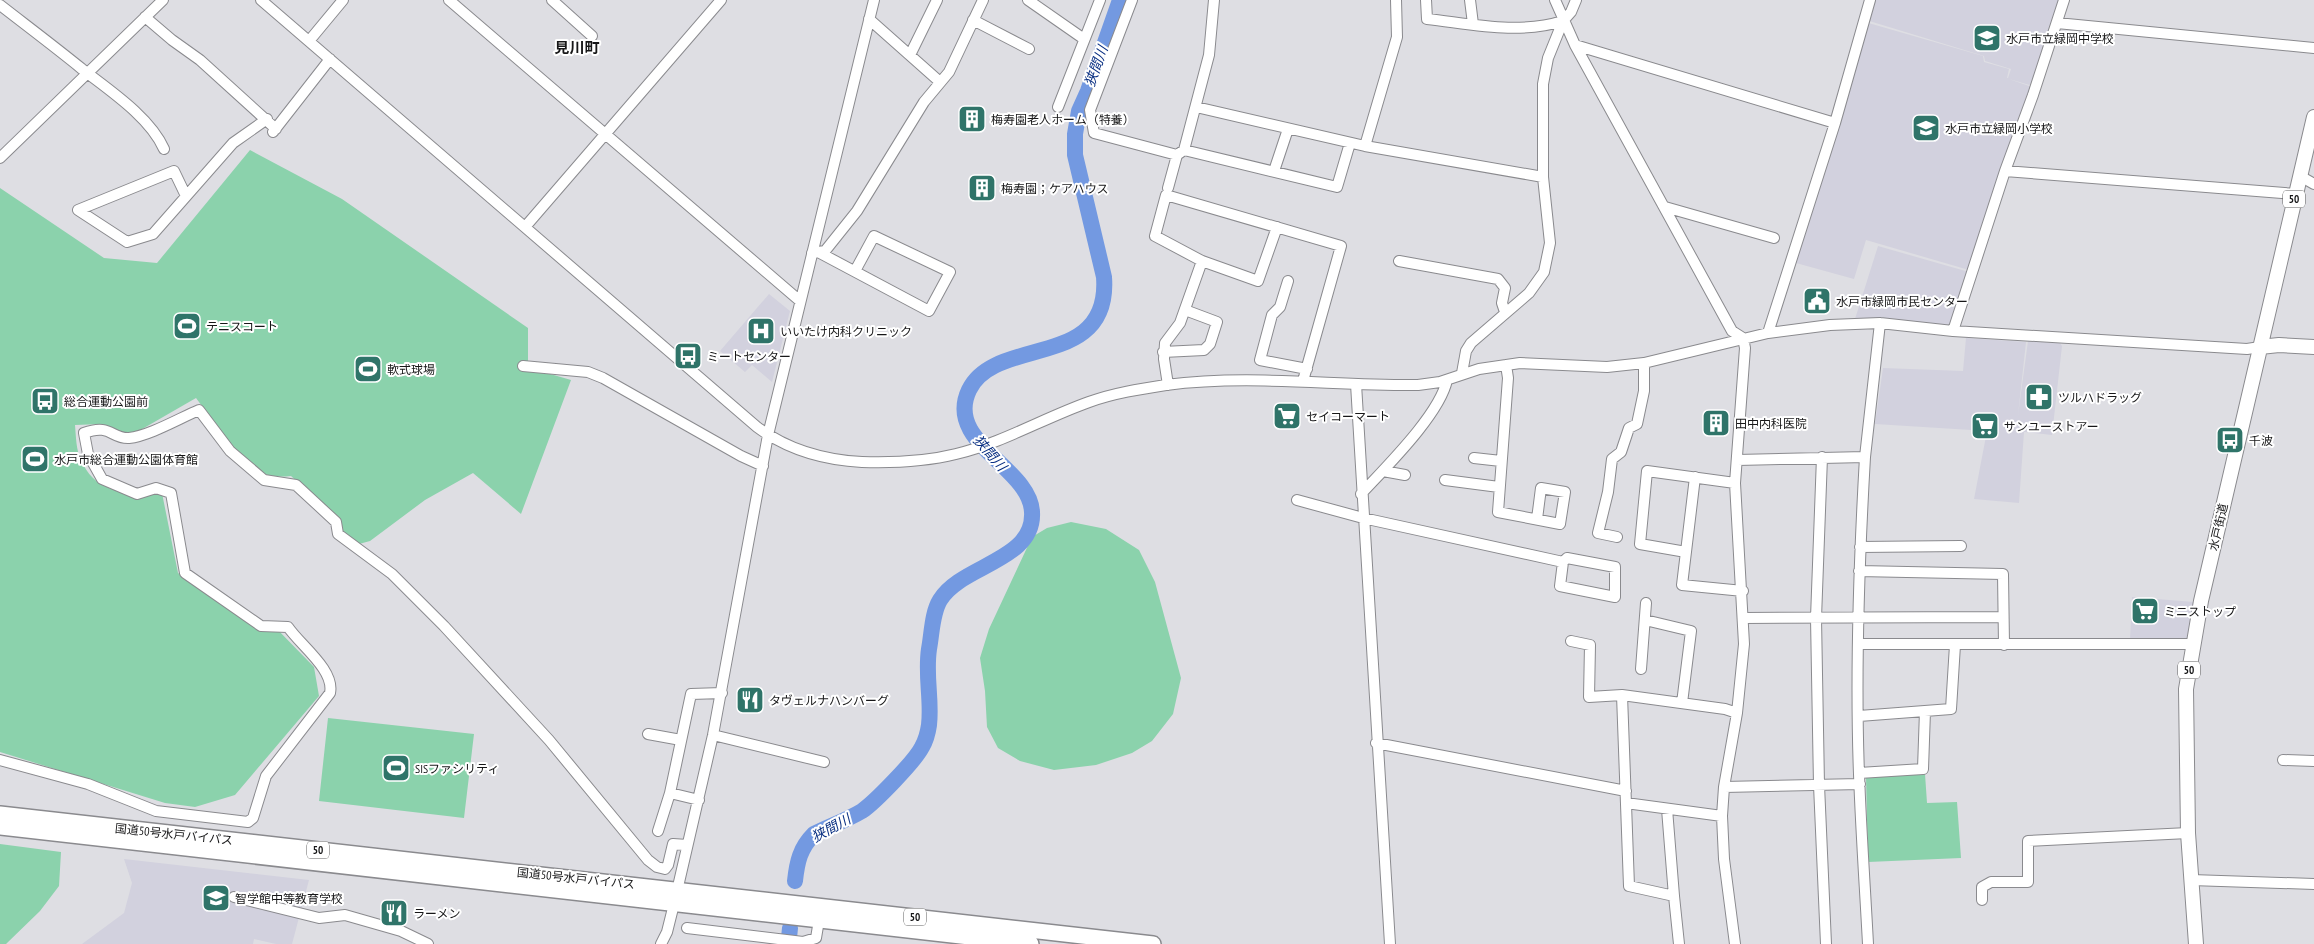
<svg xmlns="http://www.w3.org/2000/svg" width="2314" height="944" font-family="'PT Sans Narrow','Noto Sans JP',sans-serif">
  <rect width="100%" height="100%" fill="#dedee3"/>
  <!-- built -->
  <path fill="#d2d1de" d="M1872 0H2061L2033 86 2009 79 2032 87 1969 270 1866 240 1854 279 1796 263 1865 22 1983 56 1984 62 2009 69 2007 78H2008L2011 69 1985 61 1984 56 1866 20Z
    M1878 246 1969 272 1951 325 1855 319Z
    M769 294 790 311 772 382 752 365 745 372 720 351Z
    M1966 338 2026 342 2018 415 2028 341 2060 343 2062 346 2052 435 2016 431 2024 432 2019 503 1974 499 1987 431 1875 424 1883 368 1963 371Z
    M2132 597 2194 602 2188 640H2130Z
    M124 859 309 880 292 944H276L254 939 253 944H82L124 913 132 883Z"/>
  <!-- green -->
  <path fill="#8bd2ac" d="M250 150 342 199 528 328V372L540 371 571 380 521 514 473 473 425 500 370 541 359 544 343 533 337 518 291 476C280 477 270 477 260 472 241 464 210 416 196 398L137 432 120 433 102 424 75 425C76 436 76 450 81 460 96 495 129 494 162 493L178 573 258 628H276L314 667 319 696 235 795 195 807 165 803 0 752V188L104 258 157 263Z
    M1071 522 1106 529 1139 550 1155 582 1181 678 1173 714 1152 741 1132 753 1096 765 1054 770 1020 761 998 748 987 727 985 691 980 658 989 629 1032 537 1047 528Z
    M328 718 474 734 464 818 319 801Z
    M1925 774 1927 803 1957 802 1961 858 1868 862 1866 776Z
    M0 844 61 852 59 886 40 911 6 944H0Z"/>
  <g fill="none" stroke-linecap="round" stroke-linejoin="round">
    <!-- river -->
    <path stroke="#7399e1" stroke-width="16" d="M795 881C797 862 800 848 814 834 830 826 847 820 862 811 875 802 915 761 922 747 926 740 928 732 929 725 932 700 925 676 929 649 932 633 932 613 940 600 961 565 1035 561 1032 512 1030 467 944 443 969 390 995 335 1111 371 1104 277L1075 155V134L1079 111 1088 91 1120 0
      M789 938 790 928"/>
    <defs>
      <path id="minor" d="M261 0 757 427C788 450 823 460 862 462 894 463 924 462 956 454 1002 443 1044 418 1089 402 1114 393 1140 389 1166 385 1250 374 1334 386 1418 385L1440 382 1479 369 1520 363 1607 367 1644 363 1768 333 1830 325 1880 323 1953 331 2247 349 2260 347
        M449 0 800 301
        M552 0 592 36
        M1028 0 1084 39
        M1132 0 1090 110 1094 133 1177 155 1184 150 1337 187 1350 143
        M1426 0 1427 19C1472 24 1518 35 1563 21
        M1470 0 1473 24
        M1555 0 1575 45 1732 331 1743 338 1745 348 1735 483 1744 644 1737 713 1724 787 1722 816 1724 859 1735 944
        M0 5C27 26 55 47 82 69 109 90 150 117 164 149
        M145 17 172 40 200 60 276 129
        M869 19 940 82
        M973 20 1029 49
        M2057 23 2314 48
        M309 41 343 0
        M1575 45 1835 123
        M910 55 937 0
        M1058 107 1100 0
        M1196 107 1365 146 1543 177
        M273 132 330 59
        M1365 146 1397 37 1396 0
        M1184 150 1209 55 1214 0
        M0 158 163 0
        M1274 171 1288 129
        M2005 171 2296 194
        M2300 176 2314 184
        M1168 188 1177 155
        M186 196 174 171 78 210 127 242 153 234 233 143 267 119
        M1665 207 1774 238
        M525 227 721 0
        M1277 227 1258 281 1202 261 1155 236 1166 195 1341 246 1303 381
        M812 253 825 251 857 211 924 102 949 72 983 0
        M820 253 929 311 950 272 874 236 855 271
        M1399 261 1498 279 1505 288 1502 303 1505 312
        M1288 281 1280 307 1272 315 1260 360 1307 369
        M1953 331 2005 171 2033 95 2064 0
        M1768 333 1835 123 1870 0
        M1163 352 1204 350 1210 344 1217 322 1185 310
        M1506 365 1508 378 1498 512 1560 524 1565 492 1541 488 1537 519
        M523 366 588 372 603 378 741 456 763 466
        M1462 373 1466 351 1471 343 1529 293 1544 272 1550 243 1543 177V84L1548 58 1563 21 1571 12 1576 0
        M1356 384 1390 944
        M1168 385 1164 359 1165 343 1180 323 1202 261
        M1822 457 1816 618 1819 785 1826 944
        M1865 457 1880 323
        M1474 458 1501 461
        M1737 460 1865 457C1859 562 1855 668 1859 774 1861 831 1865 887 1868 944
        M1383 471 1405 475
        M1695 477 1682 585 1743 591
        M1445 480 1499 487
        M1361 494C1386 467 1440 414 1447 380
        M1297 500 1363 518 1563 562 1560 586 1615 597V567L1567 558 1563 562
        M1617 537 1598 533 1608 492 1612 459 1621 452 1629 428 1637 424 1644 391V363
        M1860 547 1961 546
        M1686 552 1640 544 1647 471 1735 483
        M1859 571 2003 574 2004 645
        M1744 618 2003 617
        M1645 620 1691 631 1682 703
        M1571 641 1590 645 1589 697 1622 695
        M1858 644H2193
        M1641 669 1646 603
        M1859 716 1951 709 1955 645
        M648 734 681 740
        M713 735 824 762
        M1376 743 1626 791
        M0 760 88 784 156 811 248 822 253 818 266 776 330 693C335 670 300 645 288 627L261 626 185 573 171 493 156 488 137 494 102 479 88 454 84 433C111 423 111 439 129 438 149 436 180 418 199 410L230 451 264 480 296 485 336 522 338 534 392 574 444 626 549 740 648 860 657 867 665 869 668 865 673 844 687 845
        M2283 760 2314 761
        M1859 773 1923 769 1925 711
        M1724 787 1860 784
        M670 793 691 694 722 693
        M1626 803 1722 816
        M1667 809 1674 896
        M658 831 670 793 699 800
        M2191 880 2314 884
        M234 897 319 918 345 915 401 931 428 944
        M1982 900V887L1991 882H2028V841L2188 833
        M687 928 803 942 816 938 819 920
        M661 944 667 932 674 904 713 735 768 435 874 0
        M1679 944 1674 896 1629 886 1622 695 1725 709 1737 713"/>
      <path id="major" d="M2260 347 2279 345 2314 347
        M2196 944 2188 833 2186 689 2201 601 2314 117"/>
      <path id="highway" d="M0 814 1153 944
        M0 827 1031 944"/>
    </defs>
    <!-- minor casing -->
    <use href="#minor" stroke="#8a8a8e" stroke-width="12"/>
    <!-- major casing -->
    <use href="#major" stroke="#8a8a8e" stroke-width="16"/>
    <!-- highway casing -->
    <use href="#highway" stroke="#8a8a8e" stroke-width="18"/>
    <!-- minor -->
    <use href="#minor" stroke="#fff" stroke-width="10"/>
    <!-- major -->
    <use href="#major" stroke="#fff" stroke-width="14"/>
    <!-- highway -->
    <use href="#highway" stroke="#fff" stroke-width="15"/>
  </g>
  <!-- icons -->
  <defs>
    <symbol id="school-square" viewBox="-11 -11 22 22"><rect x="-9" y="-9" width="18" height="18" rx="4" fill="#2f7469" stroke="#fff"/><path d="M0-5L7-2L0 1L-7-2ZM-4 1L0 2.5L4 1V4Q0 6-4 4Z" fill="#fff"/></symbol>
    <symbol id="building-square" viewBox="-11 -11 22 22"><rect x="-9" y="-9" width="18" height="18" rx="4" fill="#2f7469" stroke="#fff"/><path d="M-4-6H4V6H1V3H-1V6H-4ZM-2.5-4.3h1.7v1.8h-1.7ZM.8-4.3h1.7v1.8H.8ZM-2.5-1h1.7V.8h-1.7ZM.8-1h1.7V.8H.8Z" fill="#fff"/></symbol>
    <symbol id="civic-square" viewBox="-11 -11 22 22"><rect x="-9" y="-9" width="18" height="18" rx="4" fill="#2f7469" stroke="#fff"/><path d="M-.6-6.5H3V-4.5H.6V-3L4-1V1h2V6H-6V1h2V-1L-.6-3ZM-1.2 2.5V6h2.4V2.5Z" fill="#fff"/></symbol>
    <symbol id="stadium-square" viewBox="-11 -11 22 22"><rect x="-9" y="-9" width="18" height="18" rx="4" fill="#2f7469" stroke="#fff"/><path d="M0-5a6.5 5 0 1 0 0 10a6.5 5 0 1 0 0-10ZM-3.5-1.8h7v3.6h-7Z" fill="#fff"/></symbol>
    <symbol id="hospital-square" viewBox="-11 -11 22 22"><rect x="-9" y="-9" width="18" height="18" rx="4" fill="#2f7469" stroke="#fff"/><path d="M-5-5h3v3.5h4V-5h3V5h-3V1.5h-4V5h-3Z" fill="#fff"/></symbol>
    <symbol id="bus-square" viewBox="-11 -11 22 22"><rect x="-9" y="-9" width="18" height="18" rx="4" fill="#2f7469" stroke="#fff"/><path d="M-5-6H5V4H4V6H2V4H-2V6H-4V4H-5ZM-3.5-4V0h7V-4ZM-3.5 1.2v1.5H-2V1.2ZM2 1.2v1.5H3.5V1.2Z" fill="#fff"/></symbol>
    <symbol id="pharmacy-square" viewBox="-11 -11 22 22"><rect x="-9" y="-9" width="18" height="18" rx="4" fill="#2f7469" stroke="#fff"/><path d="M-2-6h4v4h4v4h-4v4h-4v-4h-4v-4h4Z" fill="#fff"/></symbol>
    <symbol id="supermarket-square" viewBox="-11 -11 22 22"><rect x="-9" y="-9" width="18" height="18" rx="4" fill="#2f7469" stroke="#fff"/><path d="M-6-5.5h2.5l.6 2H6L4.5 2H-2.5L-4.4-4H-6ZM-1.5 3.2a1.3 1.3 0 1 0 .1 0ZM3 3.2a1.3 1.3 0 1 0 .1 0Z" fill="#fff"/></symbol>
    <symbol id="restaurant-square" viewBox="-11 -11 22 22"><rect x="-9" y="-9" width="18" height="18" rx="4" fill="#2f7469" stroke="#fff"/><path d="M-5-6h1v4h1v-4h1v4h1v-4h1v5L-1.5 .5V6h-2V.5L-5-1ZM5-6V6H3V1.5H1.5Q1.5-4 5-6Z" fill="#fff"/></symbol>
  </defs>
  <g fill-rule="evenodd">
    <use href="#school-square" x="1971" y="22" width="32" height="32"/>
    <use href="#building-square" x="956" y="103" width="32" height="32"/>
    <use href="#school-square" x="1910" y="112" width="32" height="32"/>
    <use href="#building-square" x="966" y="172" width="32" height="32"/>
    <use href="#civic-square" x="1801" y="285" width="32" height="32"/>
    <use href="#stadium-square" x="171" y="310" width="32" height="32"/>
    <use href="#hospital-square" x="745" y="315" width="32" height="32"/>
    <use href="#bus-square" x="672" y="340" width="32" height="32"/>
    <use href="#stadium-square" x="352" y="353" width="32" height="32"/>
    <use href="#pharmacy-square" x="2023" y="381" width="32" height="32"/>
    <use href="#bus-square" x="29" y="385" width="32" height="32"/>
    <use href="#supermarket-square" x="1271" y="400" width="32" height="32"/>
    <use href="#building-square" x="1700" y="407" width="32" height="32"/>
    <use href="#supermarket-square" x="1969" y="410" width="32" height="32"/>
    <use href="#bus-square" x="2214" y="424" width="32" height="32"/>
    <use href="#stadium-square" x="19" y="443" width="32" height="32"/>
    <use href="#supermarket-square" x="2129" y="595" width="32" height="32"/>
    <use href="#restaurant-square" x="734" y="684" width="32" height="32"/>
    <use href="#stadium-square" x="380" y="752" width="32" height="32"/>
    <use href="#school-square" x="200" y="882" width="32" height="32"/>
    <use href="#restaurant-square" x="378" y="897" width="32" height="32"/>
  </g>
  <g text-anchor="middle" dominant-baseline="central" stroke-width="4" stroke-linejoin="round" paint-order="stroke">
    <!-- shield labels -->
    <g fill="#fff" stroke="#5d5d5d" stroke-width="1">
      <rect x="2283" y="190.5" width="22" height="17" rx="4"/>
      <rect x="2178" y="661.5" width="22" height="17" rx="4"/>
      <rect x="307" y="841.5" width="22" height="17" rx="4"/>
      <rect x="904" y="908.5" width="22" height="17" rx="4"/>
    </g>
    <g font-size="11" font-weight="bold" fill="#171718">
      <text x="2294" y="199">50</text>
      <text x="2189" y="670">50</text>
      <text x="318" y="850">50</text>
      <text x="915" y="917">50</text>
    </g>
    <!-- poi labels -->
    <g font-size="12" fill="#171718" stroke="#fff" text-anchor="start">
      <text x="2006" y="38">水戸市立緑岡中学校</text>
      <text x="991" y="119">梅寿園老人ホーム（特養）</text>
      <text x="1945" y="128">水戸市立緑岡小学校</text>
      <text x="1001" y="188">梅寿園；ケアハウス</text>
      <text x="1836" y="301">水戸市緑岡市民センター</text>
      <text x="206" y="326">テニスコート</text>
      <text x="780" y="331">いいたけ内科クリニック</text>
      <text x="707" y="356">ミートセンター</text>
      <text x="387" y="369">軟式球場</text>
      <text x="2058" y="397">ツルハドラッグ</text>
      <text x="64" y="401">総合運動公園前</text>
      <text x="1306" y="416">セイコーマート</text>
      <text x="1735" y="423">田中内科医院</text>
      <text x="2004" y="426">サンユーストアー</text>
      <text x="2249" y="440">千波</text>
      <text x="54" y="459">水戸市総合運動公園体育館</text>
      <text x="2164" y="611">ミニストップ</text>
      <text x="769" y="700">タヴェルナハンバーグ</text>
      <text x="415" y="768">SISファシリティ</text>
      <text x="235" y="898">智学館中等教育学校</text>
      <text x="413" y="913">ラーメン</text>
    </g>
    <!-- street labels -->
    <g font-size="12" fill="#171718" stroke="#fff">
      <text transform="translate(2218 527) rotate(-77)">水戸街道</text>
      <text transform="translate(174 834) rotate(6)">国道50号水戸バイパス</text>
      <text transform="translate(576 878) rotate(6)">国道50号水戸バイパス</text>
    </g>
    <!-- water labels -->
    <g font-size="14" font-style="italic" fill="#0a3083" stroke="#fff">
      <text transform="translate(1096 66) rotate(-70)">狭間川</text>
      <text transform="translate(990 453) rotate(49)">狭間川</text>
      <text transform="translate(831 828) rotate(-29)">狭間川</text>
    </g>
    <!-- quarter labels -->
    <g font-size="15" font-weight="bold" fill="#171718" stroke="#fff">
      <text x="577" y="47">見川町</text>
    </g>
  </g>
</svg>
